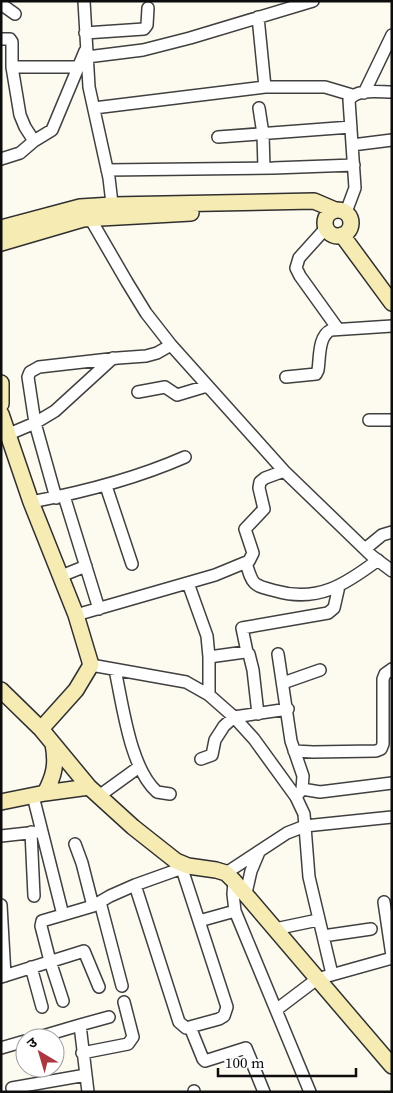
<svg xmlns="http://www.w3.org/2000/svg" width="393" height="1093" font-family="'Source Serif 4','Noto Sans Devanagari',serif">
  <rect width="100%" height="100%" fill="#fdfaf0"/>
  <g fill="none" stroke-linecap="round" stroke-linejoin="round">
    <defs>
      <path id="street" d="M84 1 89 87 109 178 113 212
        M1 4 15 14
        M258 17 265 87
        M85 33 144 29 147 25 148 8
        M1 39H10L12 42V67L20 115 25 127 34 141
        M87 57 143 50 190 38 313 1
        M12 67H78
        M364 93 392 35
        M94 108 265 87H325L352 95
        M259 108 263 134 264 168
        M218 137 351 127
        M352 145 392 140
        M1 159 20 153 34 141 52 130 85 51
        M107 170 273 168 354 165
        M346 212 355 188 349 100C357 88 379 92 392 92
        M87 213 127 282 146 313 171 345 284 471 372 556 392 571
        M326 228 299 258 296 268 300 276 338 329
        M286 377 316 374 318 370C320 358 318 336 331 330L392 326
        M138 392 165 387 177 395 207 386
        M369 420H392
        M9 434 35 423 55 411 113 358
        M106 486 132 564
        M64 496 99 609
        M56 498 35 423 28 377 30 372 39 367 118 358 146 356 157 353 171 345
        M31 502C84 492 135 479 185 457
        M365 549 382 535 392 532
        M246 563C253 586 253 585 276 591 318 603 346 584 378 560
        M61 576 86 566
        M188 583 207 636 209 657V695
        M76 615 215 575 249 561 253 553 245 529 264 509 259 488 260 482 265 478 284 471
        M247 652 242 628 328 613 334 608 339 586
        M278 654 291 741 303 776 302 789 296 797
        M209 657 245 652 249 654 253 670 258 714
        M91 665 186 682 209 695 234 717 254 739 296 797 304 814 309 877 332 974
        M115 670C123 706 130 768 157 792L170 794
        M283 683 320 670
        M294 751 313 752 376 751 381 749 383 744V679L385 674 392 669
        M201 759 212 755 215 740 224 726 234 717 288 709
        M302 789 320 792 392 783
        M33 796 63 915
        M99 796 139 767
        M31 832 34 896
        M1 836 37 832
        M75 844 82 863 93 906
        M226 873 287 833 305 826 392 817
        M234 881 233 894 235 911 310 1092
        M135 885 179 1022 186 1028 219 1019 224 1016 227 1007 182 869
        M246 893 251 871 259 852
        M100 902 122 986
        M384 902 392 956
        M1 905 5 976
        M199 921 235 911
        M275 929 318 920
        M323 936 371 929
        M31 967 42 1007
        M1 977 84 951 99 987
        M63 1001 50 961 41 926 42 921 93 906 110 896 135 885 188 866
        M276 1010 317 979 392 958
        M80 1025 109 1017
        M190 1027 203 1059 205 1061 246 1048 264 1092
        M36 1038 80 1025 88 1092
        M1 1048 25 1041
        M82 1053 128 1044 133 1037 124 1002
        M12 1088 86 1075
        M194 1091V1092"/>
      <path id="secondary" d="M325 223a13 13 0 1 1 26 0a13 13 0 1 1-26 0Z
        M1 228 80 207 112 205 314 201 335 210
        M342 235 392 303
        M1 243 83 219 191 213
        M1 383V404
        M1 414 31 502 76 615 91 665 76 690 41 729
        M1 690 41 729 89 787 133 827 176 861 188 866 216 870 226 873 234 881 392 1066
        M45 793C54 776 57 764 53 744
        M1 802 45 793 89 787"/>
    </defs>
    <!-- street casing -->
    <use href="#street" stroke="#404040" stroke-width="14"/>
    <!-- secondary casing -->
    <use href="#secondary" stroke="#2f2f2f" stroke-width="18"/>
    <!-- street -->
    <use href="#street" stroke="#fff" stroke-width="11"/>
    <!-- secondary -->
    <use href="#secondary" stroke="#f5ebb3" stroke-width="15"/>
  </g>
  <!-- border -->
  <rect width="393" height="1093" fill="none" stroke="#0d0d0d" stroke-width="5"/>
  <!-- north arrow -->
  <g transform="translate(40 1053) rotate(322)"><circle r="24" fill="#ffffff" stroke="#9e9e9e"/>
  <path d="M0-4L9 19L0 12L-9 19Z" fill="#ac3740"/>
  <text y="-8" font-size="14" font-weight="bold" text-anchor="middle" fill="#0d0d0d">उ</text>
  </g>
  <!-- scale -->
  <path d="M218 1068v8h138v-8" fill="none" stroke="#0d0d0d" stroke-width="2.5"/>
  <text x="225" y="1068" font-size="15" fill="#0d0d0d" stroke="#ffffff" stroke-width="4" paint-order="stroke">100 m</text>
</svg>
